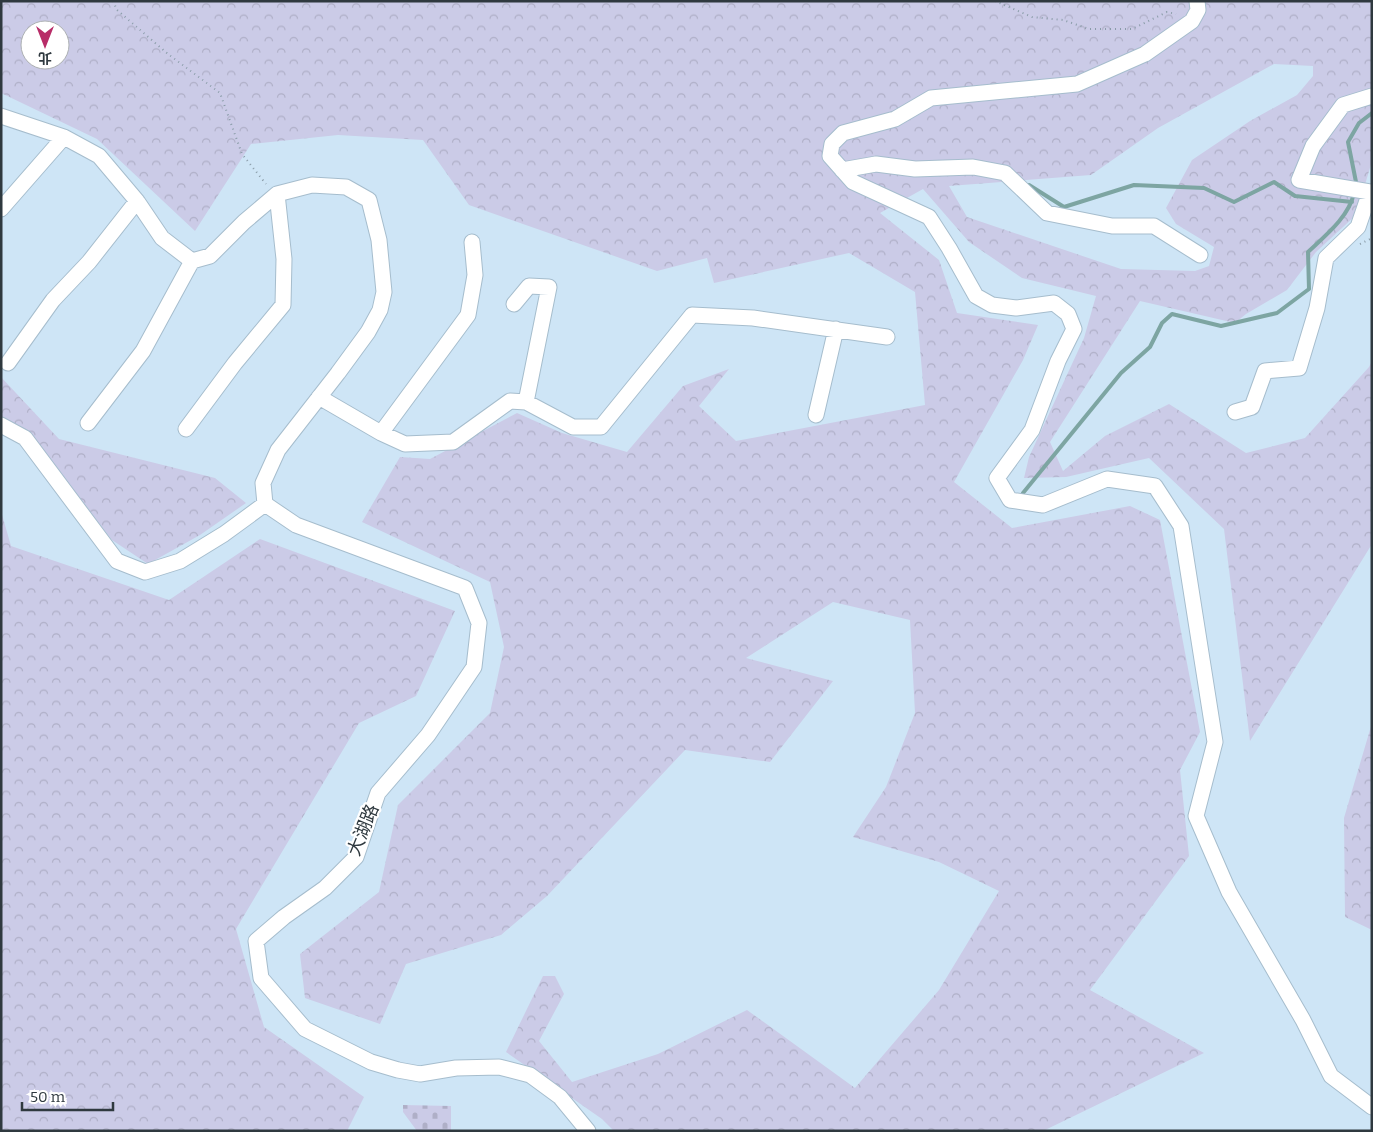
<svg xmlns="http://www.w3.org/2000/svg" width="1373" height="1132" font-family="Bitter,'Noto Sans TC',serif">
  <defs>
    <pattern id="forest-crowns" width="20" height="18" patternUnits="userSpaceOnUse" patternTransform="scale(1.25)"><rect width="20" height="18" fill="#cbcbe7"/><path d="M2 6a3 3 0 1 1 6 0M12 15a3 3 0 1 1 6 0" fill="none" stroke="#afafc7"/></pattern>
    <pattern id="cemetery-stones" width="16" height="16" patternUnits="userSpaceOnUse" patternTransform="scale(1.25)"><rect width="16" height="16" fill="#cbcbe7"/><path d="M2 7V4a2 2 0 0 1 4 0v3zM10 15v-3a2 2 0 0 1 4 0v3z" fill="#afafc7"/></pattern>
  </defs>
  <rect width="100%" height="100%" fill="#cee5f6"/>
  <!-- forest -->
  <path fill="url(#forest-crowns)" fill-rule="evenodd" d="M1 1H1372V161L1356 215 1316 252 1287 290 1246 314 1235 323 1140 301 1050 442 1063 471 1105 436 1169 404 1246 453 1305 438 1369 367 1372 361V544L1250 741 1224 529 1149 458 1066 477 1024 478 1029 457 1084 338 1096 296 1022 278 969 242 923 189 880 213 939 260 957 313 1038 325 1023 360 954 482 1012 528 1130 506 1160 520 1200 732 1180 770 1189 856 1090 990 1204 1053 1043 1131H614L602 1119 506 1052 543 976H555L564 994 539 1041 572 1082 658 1054 747 1010 855 1088 939 990 999 891 939 862 853 837 886 787 915 713 910 620 833 602 746 658 833 681 770 762 685 750 547 896 501 935 406 964 380 1024 305 998 300 954 379 892 398 805 490 713 504 647 490 582 362 522 400 457 430 459 517 413 562 433 627 452 683 386 729 369 699 406 736 441 925 405 915 292 849 253 714 283 707 258 657 271 469 205 423 140 338 135 251 144 195 231 97 139 1 93ZM30 30H60V60H30ZM1274 64 1313 66V76L1297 95 1250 121 1192 160 1166 208 1176 224 1214 247 1209 266 1195 271 1121 269 967 217 949 186 1091 175 1158 128Z
    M1 377 59 439 215 478 246 503 200 535 148 564 112 540 32 437 1 418Z
    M1 511 11 546 169 600 260 539 455 611 416 696 359 723 236 929 264 1027 364 1097 347 1131H1Z
    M1372 723V930L1345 917 1344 818Z"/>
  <!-- cemetery -->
  <path fill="url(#cemetery-stones)" d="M403 1105 451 1106V1131H417L403 1112Z"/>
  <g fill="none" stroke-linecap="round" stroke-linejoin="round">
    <!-- stream -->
    <path stroke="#7da5a2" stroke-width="4" d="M1029 185 1064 207 1134 185 1204 188 1234 202 1274 182 1295 196 1352 202
      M1355 186 1356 182 1348 142 1359 123 1372 113
      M1023 493 1121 373 1150 347 1162 323 1172 314 1221 326 1277 313 1309 289 1308 252C1325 236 1349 217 1354 193"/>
    <defs>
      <path id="minor" d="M1197 1 1198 10 1192 21 1145 54 1077 84 931 98 895 119 843 133 832 144 830 156 853 182 929 217 949 248 976 296 992 305 1016 308 1054 303 1068 314 1074 329 1058 361 1032 430 997 478 1010 500 1043 505 1107 479 1155 486 1181 526 1215 742 1196 816 1229 892 1303 1020 1331 1076 1372 1107
        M1 116 64 137 99 156 137 201 162 238 192 261 210 256 244 222 277 194 312 185 346 187 369 200 379 240 384 292 380 310 368 332 338 373 278 450 263 483 265 504
        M842 170 876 164 915 169 973 167 1005 173 1047 213 1112 226H1154L1200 255
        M1 209 64 137
        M514 304 529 286 549 287 526 402
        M8 363 53 300 89 262 137 201
        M319 397 381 433 405 444 453 442 510 401 526 402 573 427H601L692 315 753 318 887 337
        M1235 412 1252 407 1265 371 1299 368 1317 308 1326 258 1358 227 1370 192 1299 180 1313 146 1343 105 1372 96
        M816 415 836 329
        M88 423 143 351 192 261
        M1 425 25 438 117 561 145 572 180 561 224 534 265 504
        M186 429 235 363 283 305 284 259 277 194
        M381 433 468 315 475 275 472 242
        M265 504 296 525 465 588 479 623 474 667 428 735 378 793 356 857 325 888 284 917 256 941 261 978 305 1029 371 1062 398 1070 420 1074 456 1068 499 1067 530 1075 560 1097 588 1131"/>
    </defs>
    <!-- minor casing -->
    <use href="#minor" stroke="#a6bdcd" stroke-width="17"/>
    <!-- path -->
    <path stroke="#8a9ca8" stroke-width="2" stroke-dasharray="1 4" stroke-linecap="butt" d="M113 1 117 10 168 54 220 93 242 154 266 184
      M995 1 1032 17 1063 20 1089 29H1132L1167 12 1176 14
      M1360 244 1372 238"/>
    <!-- minor -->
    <use href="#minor" stroke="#fff" stroke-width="15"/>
  </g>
  <g text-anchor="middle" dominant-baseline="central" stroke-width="4.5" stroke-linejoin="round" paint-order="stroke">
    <!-- street labels -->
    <g font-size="18" fill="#2f393f" stroke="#fff">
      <text transform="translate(363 830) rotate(-68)">大湖路</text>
    </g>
  </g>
  <!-- border -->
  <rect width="1373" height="1132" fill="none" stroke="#2f393f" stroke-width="5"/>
  <!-- north arrow -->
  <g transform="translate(45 45) rotate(180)"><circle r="24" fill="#ffffff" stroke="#acb0b2"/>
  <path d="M0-4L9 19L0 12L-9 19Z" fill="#b82d68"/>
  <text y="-8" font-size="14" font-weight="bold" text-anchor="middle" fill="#2f393f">北</text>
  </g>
  <!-- scale -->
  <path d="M22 1102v8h91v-8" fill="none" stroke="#2f393f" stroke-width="2.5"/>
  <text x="30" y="1102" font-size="15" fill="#2f393f" stroke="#ffffff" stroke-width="4" paint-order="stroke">50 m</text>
</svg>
